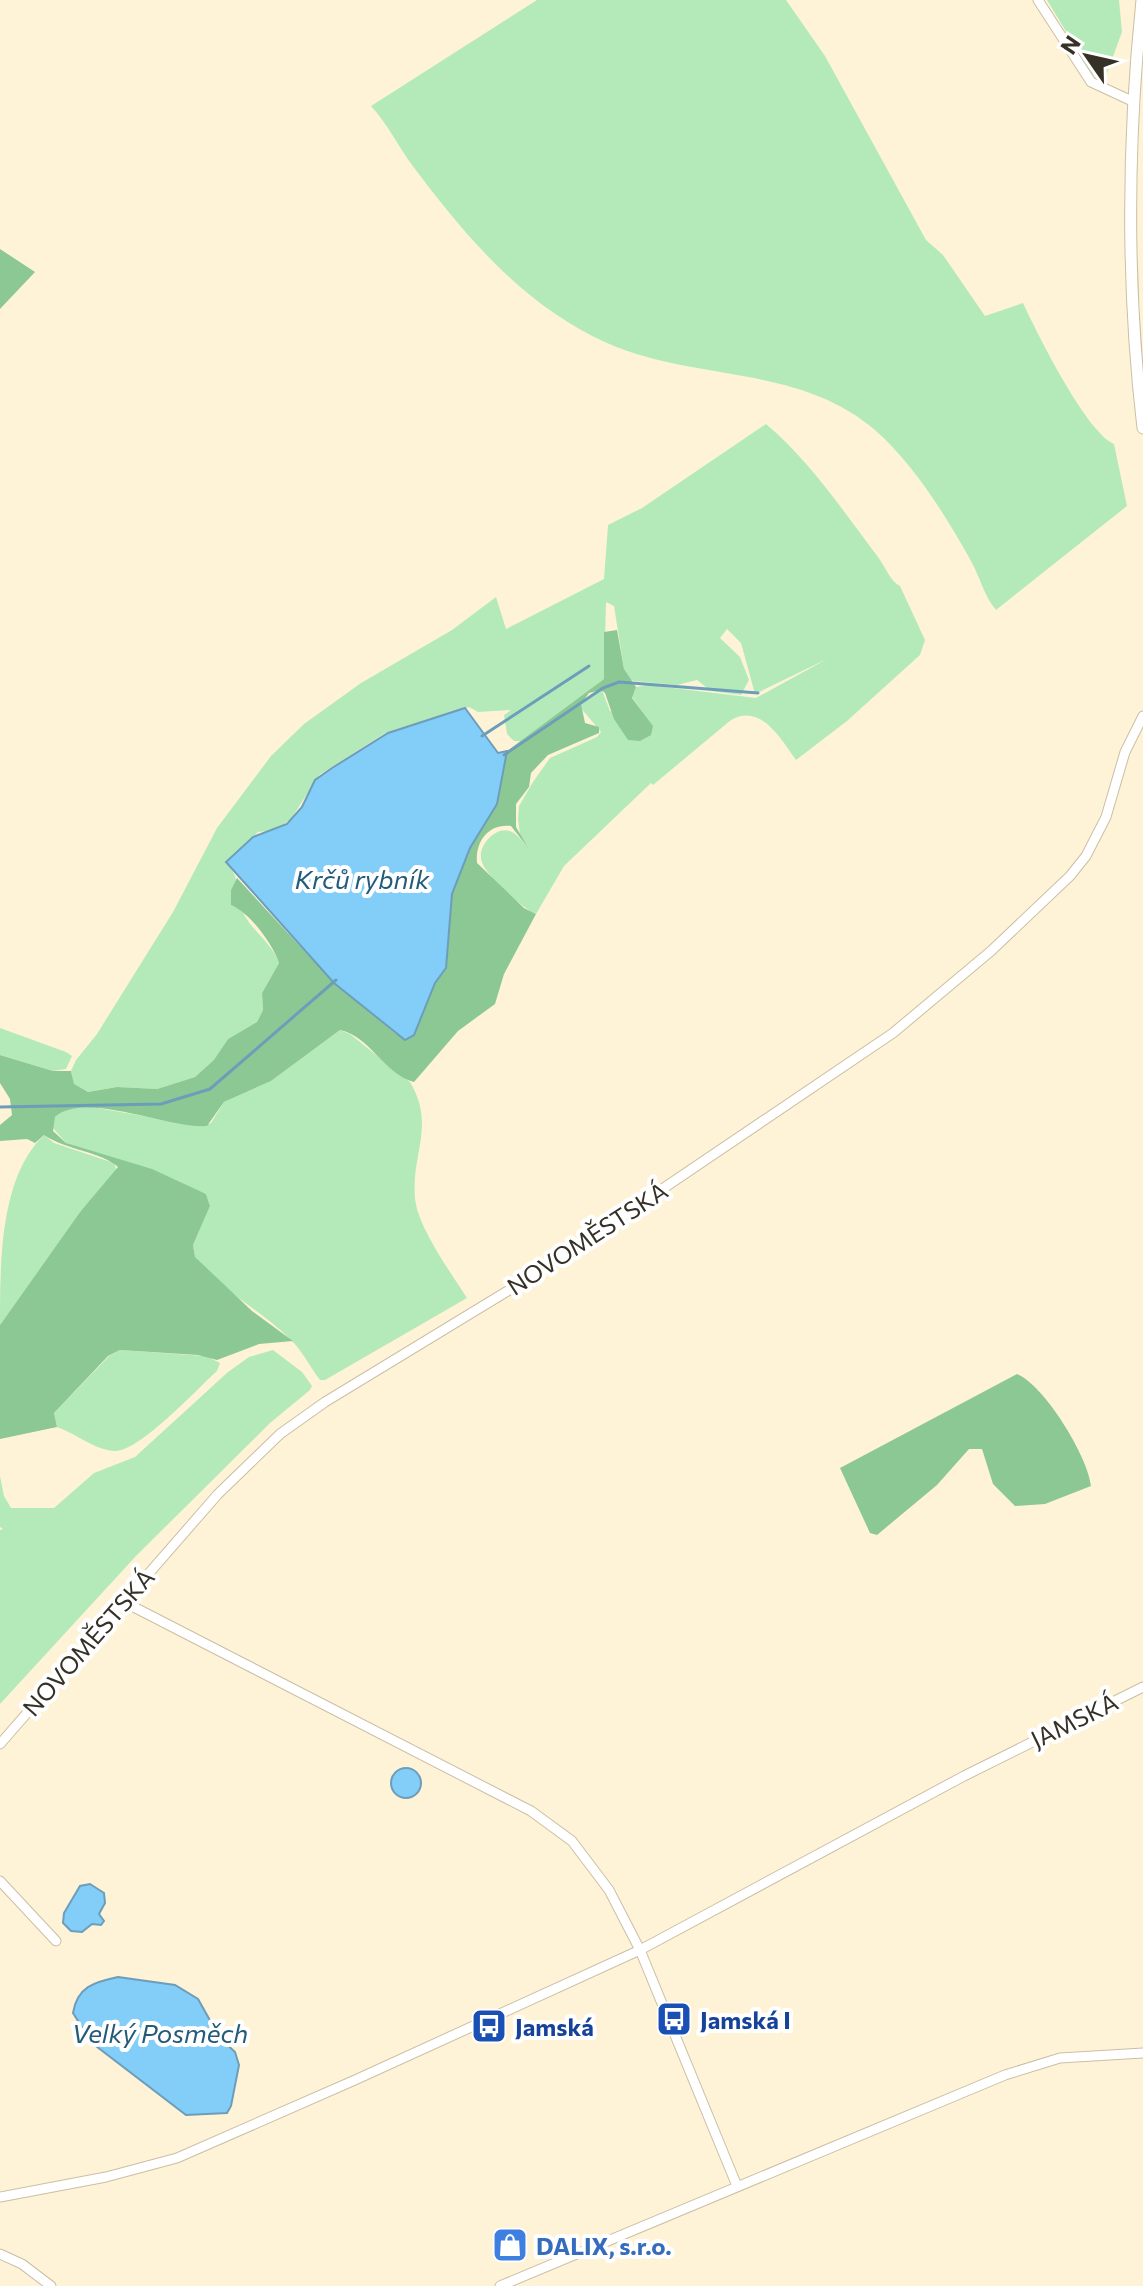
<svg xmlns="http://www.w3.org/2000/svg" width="1143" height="2286" font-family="Commissioner,sans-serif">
  <rect width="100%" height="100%" fill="#fff3d7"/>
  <!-- green -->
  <path fill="#b4eaba" d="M537 0H786L825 56 926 240 943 255 985 316 1023 303C1037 333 1086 432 1114 444L1127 506 996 610C984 596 980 577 971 561 946 516 913 463 875 430 798 364 695 382 607 343 524 306 466 237 412 165 398 146 387 123 371 106Z
    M1047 0H1119L1122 32 1103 84 1091 73Z
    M766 424C809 460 844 512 878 557 885 566 890 581 900 586L925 640 920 655 847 721 796 760C780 738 761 703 731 720L653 785 651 783 564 866 536 914C523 909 486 876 482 862 476 847 495 826 510 831 518 834 523 843 529 848L520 835 518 819 519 806 533 782 550 758 597 737 601 732 580 707 584 699 602 690 610 711 653 727 632 697 636 687 648 685 756 698 827 659 755 694 741 643 727 629 720 638 740 657 749 680 741 695 711 691 697 680 677 685 634 681 628 679 624 669 614 606 606 602 604 679 521 741H514L507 734 504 715 511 710 478 712 469 707 385 733 319 775 291 819 276 830 258 832 226 862C244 884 233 889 242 910 250 930 272 942 279 963L262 993 263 1010 257 1022 228 1039 215 1060 195 1077 157 1089 117 1087 88 1092 74 1085 71 1071 76 1060 97 1034 173 912 217 828 271 756 304 724 361 683 452 630 496 597 506 629 604 579 608 525 642 508Z
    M0 1028 66 1052 72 1056 66 1069 53 1071 0 1055Z
    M340 1030 350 1034 410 1082C436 1126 411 1153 415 1198 417 1226 451 1273 467 1298L325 1380H320C310 1367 302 1350 290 1339 261 1310 222 1292 195 1257L193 1245 210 1206 206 1194 66 1143 52 1127 55 1117 65 1109 86 1106 201 1126 211 1123 224 1102 271 1081Z
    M44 1135 54 1143 114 1163 117 1171 80 1212 0 1325C0 1261 0 1177 44 1135Z
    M120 1350 206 1356 220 1363 217 1371C197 1389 139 1452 115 1451 94 1450 77 1434 57 1427L54 1413 109 1356Z
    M273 1350 302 1372 312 1386 310 1390 270 1423 136 1556 0 1704V1530L3 1529 0 1527V1476L4 1496 11 1508H54L94 1473 135 1457 228 1372 249 1357Z"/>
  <!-- forest -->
  <path fill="#8cc893" d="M0 249 35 272 0 309Z
    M617 630 624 669 636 687 632 698 653 726 651 735 640 741 628 740 614 719 605 693 601 690 589 693 581 704 585 723 599 727V733L548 755 531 773 529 787 516 804V827L529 849 511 826C489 823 475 841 477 863L524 908 536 914 504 974 495 1004 458 1031 414 1082C385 1075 370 1036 340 1030L271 1081 224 1102 207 1126C169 1129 84 1090 55 1117L53 1131 66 1143 152 1169 206 1194 210 1206 193 1245 195 1257 252 1311 293 1341 259 1344 217 1360 198 1355 120 1350 108 1356 54 1413 57 1427 0 1439V1325L80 1212 118 1167C102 1152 66 1150 44 1135L35 1143 27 1139 0 1141V1125L12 1115 10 1099 0 1083V1055L53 1071H71L74 1084 88 1092 117 1087 157 1089 195 1077 214 1060 228 1039 257 1022 263 1010 262 993 279 963C273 944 249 912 231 905V890L237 878 334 983 396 1034 425 1008 435 983 446 968 452 894 470 848 497 804 507 751 604 679V632Z
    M1017 1374C1044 1385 1088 1456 1091 1486L1045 1504 1015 1506 993 1484 982 1449H969L937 1485 877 1535 870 1533 840 1468Z"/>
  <!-- water -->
  <path fill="#83cdf9" stroke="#6c9eba" stroke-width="2" d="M465 708 498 753 507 751 497 804 470 848 452 894 446 968 435 983 414 1035 405 1040 334 983 226 862 253 837 287 824 302 807 315 780 332 768 388 733Z
    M391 1783a15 15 0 1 1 30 0a15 15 0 1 1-30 0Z
    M90 1884 104 1893 105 1903 99 1914 104 1921 101 1925 92 1924 82 1932 71 1931 63 1923 64 1913 80 1886Z
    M118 1977 175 1985 198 1999 220 2038 235 2052 239 2065 231 2106 227 2113 186 2115 92 2043 73 2013C77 1987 94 1982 118 1977Z"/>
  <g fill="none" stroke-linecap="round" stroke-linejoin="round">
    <!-- stream -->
    <path stroke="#6c9eba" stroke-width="3" d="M482 736 589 666
      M504 755 603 688 619 682 758 693
      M0 1107 161 1104 210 1089 336 980"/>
    <defs>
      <path id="minor" d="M1038 0 1091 82 1132 101
        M124 1602 531 1811 572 1841 609 1890 640 1950 737 2186
        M0 1744 218 1494 280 1434 325 1402 547 1267 893 1033 991 951 1070 876 1086 856 1106 817 1125 752 1143 716
        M0 1881 56 1941
        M0 2197 106 2177 177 2158 355 2080 640 1950 964 1776 1143 1687
        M0 2254 22 2264 51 2286
        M500 2286 1005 2075 1060 2058 1143 2053"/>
      <path id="major" d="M1142 0C1127 144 1126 284 1143 428"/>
    </defs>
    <!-- minor casing -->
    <use href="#minor" stroke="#cabfa5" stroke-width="11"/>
    <!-- major casing -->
    <use href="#major" stroke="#cabfa5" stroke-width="13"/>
    <!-- minor -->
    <use href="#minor" stroke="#fff" stroke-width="9"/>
    <!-- major -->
    <use href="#major" stroke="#fff" stroke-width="11"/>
  </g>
  <!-- icons -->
  <defs>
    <symbol id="bus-square" viewBox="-11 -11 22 22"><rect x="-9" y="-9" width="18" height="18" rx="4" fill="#1a4fb4" stroke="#fff"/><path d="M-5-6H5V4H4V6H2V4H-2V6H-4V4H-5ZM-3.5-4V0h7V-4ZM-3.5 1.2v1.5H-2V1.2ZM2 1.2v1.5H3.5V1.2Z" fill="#fff"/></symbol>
    <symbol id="shop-square" viewBox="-11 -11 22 22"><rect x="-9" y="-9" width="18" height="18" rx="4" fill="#3f7fe0" stroke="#fff"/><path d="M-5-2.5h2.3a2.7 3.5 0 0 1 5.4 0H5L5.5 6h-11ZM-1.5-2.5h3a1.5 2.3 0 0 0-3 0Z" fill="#fff"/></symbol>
  </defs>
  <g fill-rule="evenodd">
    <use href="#bus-square" x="654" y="1999" width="40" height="40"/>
    <use href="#bus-square" x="469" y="2006" width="40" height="40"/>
    <use href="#shop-square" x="490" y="2225" width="40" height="40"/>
  </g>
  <g text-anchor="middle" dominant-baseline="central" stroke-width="8" stroke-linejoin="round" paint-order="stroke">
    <!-- street labels -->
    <g font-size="24" fill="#353126" stroke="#fff">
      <text transform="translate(587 1238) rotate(-33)">NOVOMĚSTSKÁ</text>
      <text transform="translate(88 1642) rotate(-49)">NOVOMĚSTSKÁ</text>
      <text transform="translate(1074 1720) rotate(-26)">JAMSKÁ</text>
    </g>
    <!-- transit labels -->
    <g font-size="24" font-weight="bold" fill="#164399" stroke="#fff" text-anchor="start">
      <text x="700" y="2019">Jamská I</text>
      <text x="515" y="2026">Jamská</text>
    </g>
    <!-- shop labels -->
    <g font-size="24" font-weight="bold" fill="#366cbe" stroke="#fff" text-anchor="start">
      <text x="536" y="2245">DALIX, s.r.o.</text>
    </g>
    <!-- water labels -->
    <g font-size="26" font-style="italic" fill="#245b7a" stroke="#fff">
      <text x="362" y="878">Krčů rybník</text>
      <text x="160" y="2032">Velký Posměch</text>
    </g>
  </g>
  <!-- north arrow -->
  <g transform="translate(1087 56) rotate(304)" stroke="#ffffff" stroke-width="6" paint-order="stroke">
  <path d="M0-6L14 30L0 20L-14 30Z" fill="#353126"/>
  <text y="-12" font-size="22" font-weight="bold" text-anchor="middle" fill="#353126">N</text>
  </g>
</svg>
